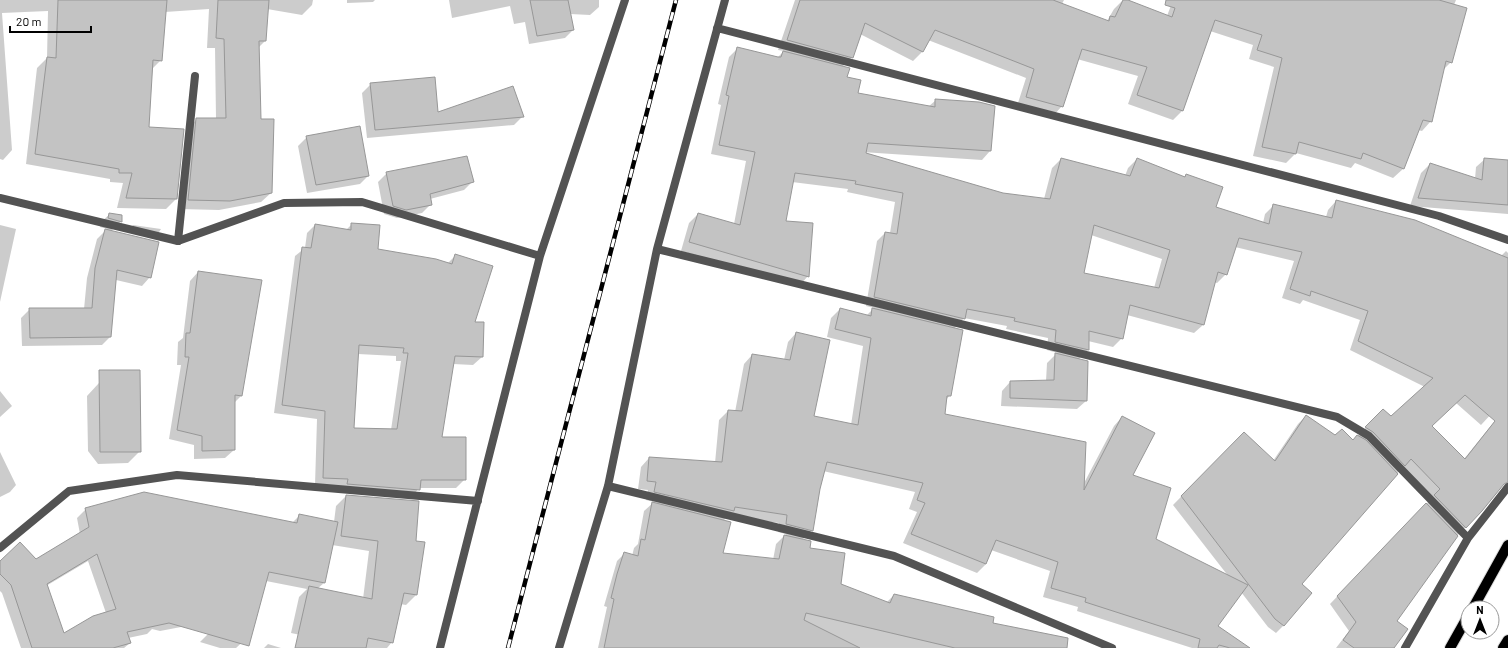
<svg xmlns="http://www.w3.org/2000/svg" width="1508" height="648" font-family="Barlow,sans-serif">
  <rect width="100%" height="100%" fill="#fff"/>
  <!-- shadow -->
  <path fill="#0003" fill-rule="evenodd" d="M0 0H313L312 5 302 15 267 9 265 41 258 48 260 120 271 193 261 202 219 210 179 209 187 129 197 119H216L215 48H207L209 9 165 12 161 60 151 70 147 128 176 199 166 209 117 208 123 183 110 182V179L26 164 37 68 47 58 48 11 2 13 12 150 3 160 0 159Z
    M347 0H375L373 2 347 3Z
    M449 0H599V7L590 15 570 14 573 30 565 38 529 44 525 22 514 24 510 6 452 18Z
    M795 0H1064L1062 4 1107 21 1114 9 1123 0 1167 16 1173 0H1456L1454 5 1451 62 1442 71 1431 121 1422 131 1418 130 1403 169 1393 178 1355 163 1351 168 1296 153 1286 163 1253 156 1274 67 1249 59 1253 45 1210 31 1183 110 1173 120 1128 104 1138 76 1077 59 1062 106 1053 116 1017 106 1026 78 928 40 922 52 913 61 860 34 852 57 842 67 846 78 856 94 928 107 936 100 990 151 982 160 862 152 1002 194 1044 199 1052 168 1061 159 1125 176 1128 168 1137 159 1184 177 1186 175 1214 208 1263 223 1265 214 1274 205 1326 217 1328 210 1336 201 1501 256 1506 251 1508 253V396L1481 425 1456 403 1431 426 1464 459 1498 417 1508 409V459L1482 510 1457 536 1396 621 1393 648H1336L1349 631 1330 604 1432 498 1402 468 1301 584 1284 625 1276 633 1268 627 1241 592 1216 627 1248 648H1192L1077 611 1078 607 1043 597 1050 571 991 550 986 564 977 573 903 543 917 512 909 509 915 492 823 471 812 530 802 540 840 585 886 603 894 595 1066 648H598L607 607 604 606 617 561 625 553 632 556 634 548 638 544 644 511 654 502 646 500 648 490 638 489 641 467 649 458 715 463 719 420 728 411 735 412 744 364 752 355 784 360 788 342 796 333 813 417 851 425 863 346 827 337 831 318 840 309 866 316 874 308 866 306 877 241 885 233H890L895 202 847 192 848 189 792 182 784 221 808 276 800 285 681 251 689 223 698 214 734 224 746 161 711 154 721 105 718 104 729 57 738 48 777 58 784 51 778 50ZM1091 235 1162 259 1154 288 1083 274ZM1235 247 1294 261 1282 298 1300 304 1303 300 1360 320 1350 350 1425 387 1391 417 1374 419 1353 441 1336 436 1306 416 1298 424 1273 461 1244 433 1173 505 1229 577 1154 540 1132 476 1122 417 1114 426 1083 485 944 415 946 400 950 395 954 329 964 318 1007 326 1006 329 1048 338 1047 350 1057 353 1047 363 1046 381 1010 382 1002 391 1001 406 1077 409 1086 401 1078 360 1088 350V341L1113 347 1122 338 1127 315 1194 333 1203 325 1214 282 1217 283 1226 274ZM728 516 779 523 778 532 786 534 776 544 773 560 722 554 723 521Z
    M371 84 437 113 522 117 514 125 367 138 362 93Z
    M307 137 368 176 360 184 307 193 298 146Z
    M1485 159 1508 161V214L1410 206 1421 173 1430 164 1475 179 1476 167Z
    M387 173 473 181 464 190 430 199 431 204 422 213 397 218 384 214 378 182Z
    M110 214 121 221 111 231 150 277 142 286 116 280 110 337 102 345 22 346 21 318 30 309H84L87 278 97 239 107 229 100 227 101 222Z
    M352 224 377 250 448 263 456 255 482 357 473 365 453 364 441 438 465 479 456 488H419L411 498 315 485 317 419 274 413 295 256 305 248 307 233 315 225 346 230ZM358 354 396 356V361H401L391 430 353 429Z
    M0 225 16 229 0 302Z
    M133 225 161 229 157 235 130 229Z
    M198 272 260 280 241 396 234 403V450L225 458 194 459V445L169 439 181 365H177L178 342 183 338 190 281Z
    M110 371 140 451 128 463 98 464 88 451 87 396Z
    M0 391 12 406 0 417Z
    M0 452 16 485 10 492 0 497Z
    M346 496 415 542 424 543 416 595 406 605 400 604 392 642 387 648H362L291 633 299 597 307 589 266 581 251 634 236 648H220L200 642 223 619 160 631 152 629 147 634 128 638 130 643 124 648H21L2 593 0 591V572L36 561 80 534 77 518 86 509 292 523 300 515 334 522 336 506ZM332 545 369 551 363 599 317 589 324 583ZM88 561 106 613 63 634 46 586Z
    M268 644 281 648H264Z"/>
  <!-- building -->
  <path fill="#c3c3c3" stroke="#979797" fill-rule="evenodd" d="M58 0H167L162 61 153 60 149 127 184 129 177 199 126 198 132 173H119V169L35 154 47 57 56 58Z
    M218 0H269L266 41H259L261 119H274L272 193 230 201 188 200 196 118H226L224 39 216 38Z
    M530 0H568L574 30 537 36Z
    M800 0H1053L1109 21 1110 16 1115 17 1123 0H1128L1172 17 1175 8 1165 5 1166 0H1439L1467 8 1452 63 1446 61 1432 122 1423 120 1404 169 1363 153 1361 159 1299 142 1296 154 1262 147 1282 58 1257 50 1262 35 1215 20 1183 111 1137 95 1147 67 1082 49 1063 107 1026 97 1034 69 935 30 923 52 865 23 853 58 787 40Z
    M737 47 778 57H781L783 51 850 68 847 77 861 80 858 93 935 107V99L979 102 995 106 991 151 868 143 866 153 1003 193 1050 199 1061 158 1130 176 1137 158 1185 177 1186 174 1223 187 1216 207 1269 224 1273 204 1332 218 1336 200 1415 220 1508 258V482L1504 484 1482 511 1466 528 1434 495 1440 489 1411 459 1405 466 1373 432 1365 427 1383 409 1391 416 1433 378 1358 341 1368 311 1311 291 1310 296 1290 289 1302 252 1239 238 1227 275 1218 272 1204 325 1130 305 1123 339 1089 331V350L1055 342 1056 330 1014 321 1015 318 967 309 965 319 874 297 885 232 897 234 903 193 855 184 856 181 795 173 786 221 813 223 809 277 689 242 698 213 740 225 755 152 719 145 729 96 726 95ZM1094 225 1170 250 1159 288 1084 273ZM1465 395 1495 421 1465 459 1432 426Z
    M435 77 438 112 513 86 524 117 375 130 370 83Z
    M360 126 369 176 316 185 306 136Z
    M467 156 474 182 430 194 432 205 406 210 393 206 386 172Z
    M1484 158 1508 160V205L1418 198 1430 163 1482 180Z
    M109 213 122 215V222L108 218Z
    M351 223 380 225 378 249 436 259 452 264 455 254 493 266 475 322H484L483 357 455 356 442 437H466V480H421L420 490 347 484 348 479 323 478 325 411 282 405 302 247 311 248 315 224 351 230ZM359 345 404 348 403 353H408L397 429 354 428Z
    M105 229 159 242 151 278 117 270 111 337 30 338 29 308H92L95 268Z
    M198 271 262 280 242 396 235 395V450L202 451V436L177 430 189 357H185L186 333H190Z
    M840 308 871 316 872 308 963 330 951 396H947L945 414 1086 442 1084 490 1122 416 1155 433 1133 475 1171 488 1156 539 1248 585 1218 626 1250 648H1230L1219 645 1217 648H1198L1200 639 1085 602 1086 598 1051 588 1058 562 996 540 986 564 911 534 925 503 917 500 923 483 827 462 820 489 813 531 786 524 787 515 735 507 734 511 654 492 656 482 647 481 649 457 722 462 728 410 742 411 752 354 790 360 796 332 830 340 814 416 858 425 871 338 835 329Z
    M1055 353 1088 361 1087 401 1010 398V381L1054 380Z
    M99 370H140L141 452H100Z
    M1306 415 1335 435 1342 429 1353 440 1357 435 1366 440 1398 474 1302 584 1312 593 1284 626 1275 619 1181 496 1244 432 1275 461Z
    M144 492 297 523 299 514 338 522 325 583 269 572 249 646 169 623 127 632 131 643 113 648H32L11 585 0 574V561L20 542 36 559 89 527 85 508ZM97 554 116 609 93 616 64 633 47 584Z
    M346 495 419 501 416 541 425 542 417 595 404 593 393 643 368 638 366 648H295L309 586 372 599 378 541 341 536Z
    M652 502 731 522 723 553 779 559 784 535 811 541 810 548 845 553 841 584 890 603 894 594 994 617 993 623 1068 638 1067 648H955L806 613 804 620 860 648H604L614 599 611 598 617 574 624 552 638 556 641 539 645 540Z
    M1426 503 1458 536 1397 621 1408 629 1394 648H1354L1343 640 1356 622 1337 596Z"/>
  <g fill="none" stroke-linecap="round" stroke-linejoin="round">
    <defs>
      <path id="primary" d="M1473 608 1508 545
        M1450 648 1468 616
        M1503 648 1508 640"/>
    </defs>
    <!-- primary casing -->
    <use href="#primary" stroke="#dbdbdb" stroke-width="12"/>
    <!-- lane -->
    <path stroke="#535353" stroke-width="8" d="M178 241 195 76"/>
    <!-- street -->
    <path stroke="#535353" stroke-width="8" d="M717 28 1439 216 1508 240
      M0 198 178 241 284 203 362 202 540 256
      M657 249 1337 417 1369 436 1468 538
      M608 486 894 556 1112 648
      M0 548 69 491 177 475 478 501
      M440 648 540 256 625 0
      M559 648 608 486 657 249 725 0
      M1405 648 1468 538 1508 487"/>
    <!-- primary -->
    <use href="#primary" stroke="#000" stroke-width="10"/>
    <defs>
      <path id="rail" d="M508 648 676 0"/>
    </defs>
    <!-- rail casing -->
    <use href="#rail" stroke="#000" stroke-width="4.5"/>
    <!-- rail -->
    <use href="#rail" stroke="#fff" stroke-width="3" stroke-dasharray="9" stroke-linecap="butt"/>
  </g>
  <!-- north arrow -->
  <g transform="translate(1480 620)"><circle r="19" fill="#ffffff" stroke="#999999"/>
  <path d="M0-3L7 15L0 10L-7 15Z" fill="#000000"/>
  <text y="-6" font-size="11" font-weight="bold" text-anchor="middle" fill="#000000">N</text>
  </g>
  <!-- scale -->
  <path d="M10 26v6h81v-6" fill="none" stroke="#000000" stroke-width="2"/>
  <text x="16" y="26" font-size="12" fill="#000000" stroke="#ffffff" stroke-width="3" paint-order="stroke">20 m</text>
</svg>
